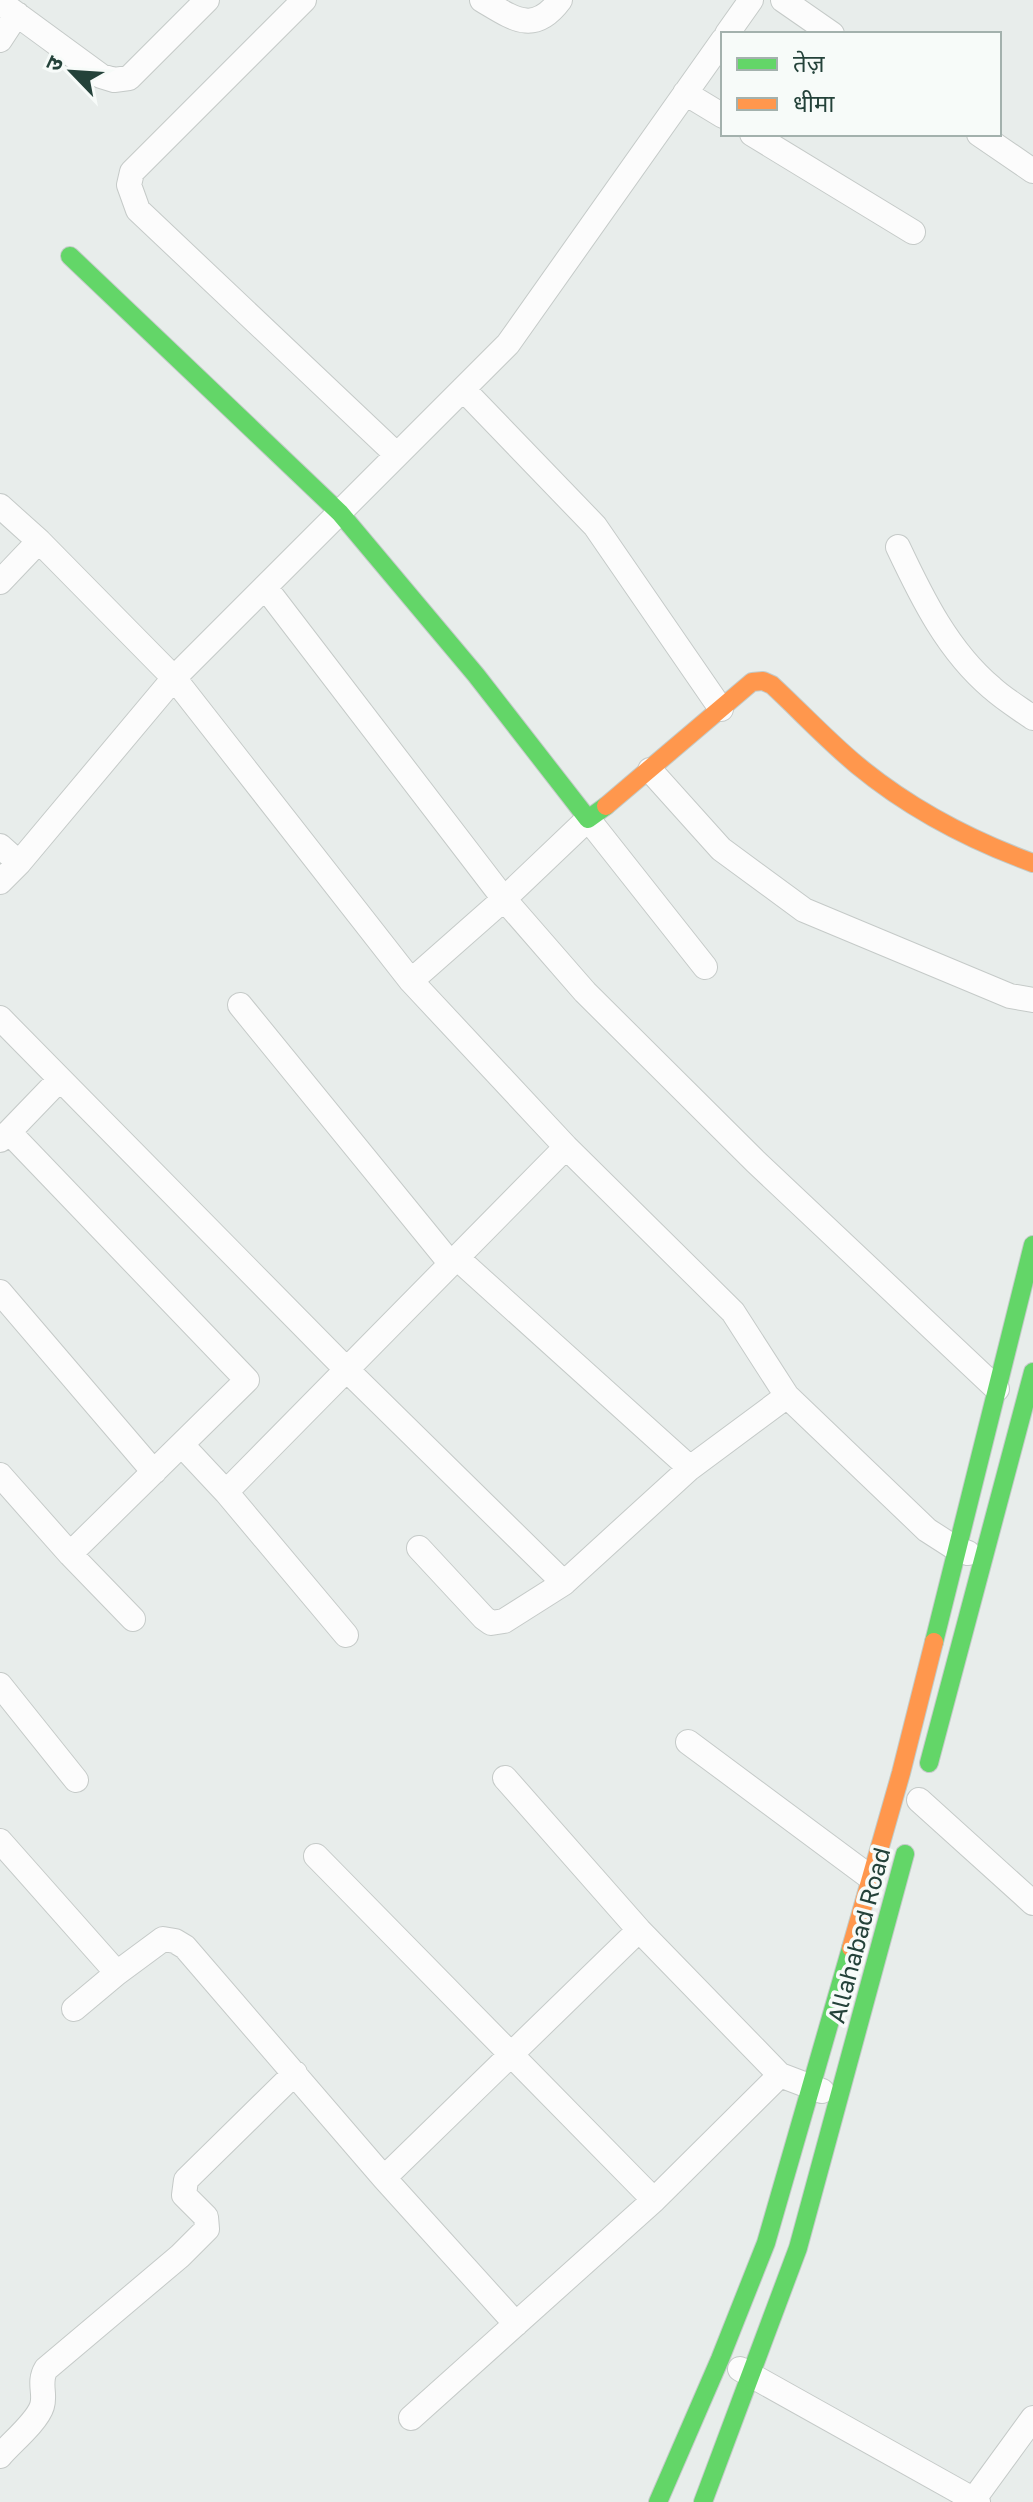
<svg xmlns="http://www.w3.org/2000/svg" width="1033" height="2502" font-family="'Golos Text','Noto Sans Devanagari',sans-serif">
  <rect width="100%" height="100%" fill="#e8edeb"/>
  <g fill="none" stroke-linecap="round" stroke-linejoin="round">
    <defs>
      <path id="street" d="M304 0 132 172 129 185 138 210 397 455
        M482 0C514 19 534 35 560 0
        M783 0 832 34
        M0 2 101 76 114 80 129 78 207 0
        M727 34 751 0
        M0 40 17 14
        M685 93 723 116
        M752 134 913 232
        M979 134 1033 171
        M463 389 595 526 721 709
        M0 506 39 541 174 678 411 981 566 1147 733 1312 787 1396
        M898 547C922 598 948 651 992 688 1004 699 1019 708 1033 718
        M0 582 39 541
        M265 587 504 899 585 992 756 1162 997 1389
        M650 770 721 849 804 910 1010 996 1033 1000
        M0 846 19 863
        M0 882 19 863 174 678 508 344 723 40
        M411 981 504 899 588 819 705 967
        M240 1005 451 1264
        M0 1018 347 1370 564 1583
        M9 1132 60 1079
        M0 1140 9 1132 247 1380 70 1554
        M457 1258 690 1468
        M0 1292 154 1472
        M182 1445 226 1492
        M0 1475 70 1554 133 1619
        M419 1548 484 1618 491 1623 504 1621 564 1583 690 1468 787 1396 927 1530 955 1548 968 1553
        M346 1635 226 1492 566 1147
        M0 1685 76 1780
        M688 1742 871 1878
        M505 1778 639 1930 780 2075
        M919 1800 1033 1903
        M0 1841 117 1973
        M316 1856 654 2200
        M74 2009 117 1973 163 1939 175 1941 185 1947 384 2178 516 2324
        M384 2178 639 1930
        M740 2369 978 2502
        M411 2418 654 2200 780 2075 822 2091
        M0 2456C11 2443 37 2422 42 2406 46 2394 38 2382 46 2369L180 2256 207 2229 206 2217 184 2195 186 2180 295 2073
        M974 2499 1033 2418"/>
      <path id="fast" d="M70 256 340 513 476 675 588 819 606 806
        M934 1642 1033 1245
        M929 1763 1033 1372
        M658 2502 720 2359 766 2243 851 1948
        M703 2502 798 2248 905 1854"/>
      <path id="slow" d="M606 806 752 682 763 681 772 685C800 711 827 740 857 765 909 808 970 840 1033 863
        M851 1948 901 1773 934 1642"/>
    </defs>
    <!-- street casing -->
    <use href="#street" stroke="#c5cac8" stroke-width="26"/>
    <!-- fast casing -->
    <use href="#fast" stroke="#c3cbc8" stroke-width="20"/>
    <!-- slow casing -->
    <use href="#slow" stroke="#c3cbc8" stroke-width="20"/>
    <!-- street -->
    <use href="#street" stroke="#fcfcfc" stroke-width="24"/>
    <!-- fast -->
    <use href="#fast" stroke="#63d668" stroke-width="18"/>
    <!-- slow -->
    <use href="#slow" stroke="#ff974d" stroke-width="18"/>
  </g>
  <g text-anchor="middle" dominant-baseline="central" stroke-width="7" stroke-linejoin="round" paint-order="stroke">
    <!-- street labels -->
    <g font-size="24" fill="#24423a" stroke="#f7fbf9">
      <text transform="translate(858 1935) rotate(-75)">Allahabad Road</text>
    </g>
  </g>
  <!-- legend -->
  <rect x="721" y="32" width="280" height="104" fill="#f7fbf9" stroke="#a3b1ad" stroke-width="2"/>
  <rect x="737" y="58" width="40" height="12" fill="#63d668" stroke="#a3b1ad" stroke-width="2"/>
  <text x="793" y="72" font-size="24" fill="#24423a">तेज़</text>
  <rect x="737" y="98" width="40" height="12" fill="#ff974d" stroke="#a3b1ad" stroke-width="2"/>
  <text x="793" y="112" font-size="24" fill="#24423a">धीमा</text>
  <!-- north arrow -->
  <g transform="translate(72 72) rotate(295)" stroke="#f7fbf9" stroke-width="6" paint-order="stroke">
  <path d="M0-6L14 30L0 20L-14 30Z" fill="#24423a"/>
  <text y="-12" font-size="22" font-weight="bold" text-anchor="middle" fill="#24423a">उ</text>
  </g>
</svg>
